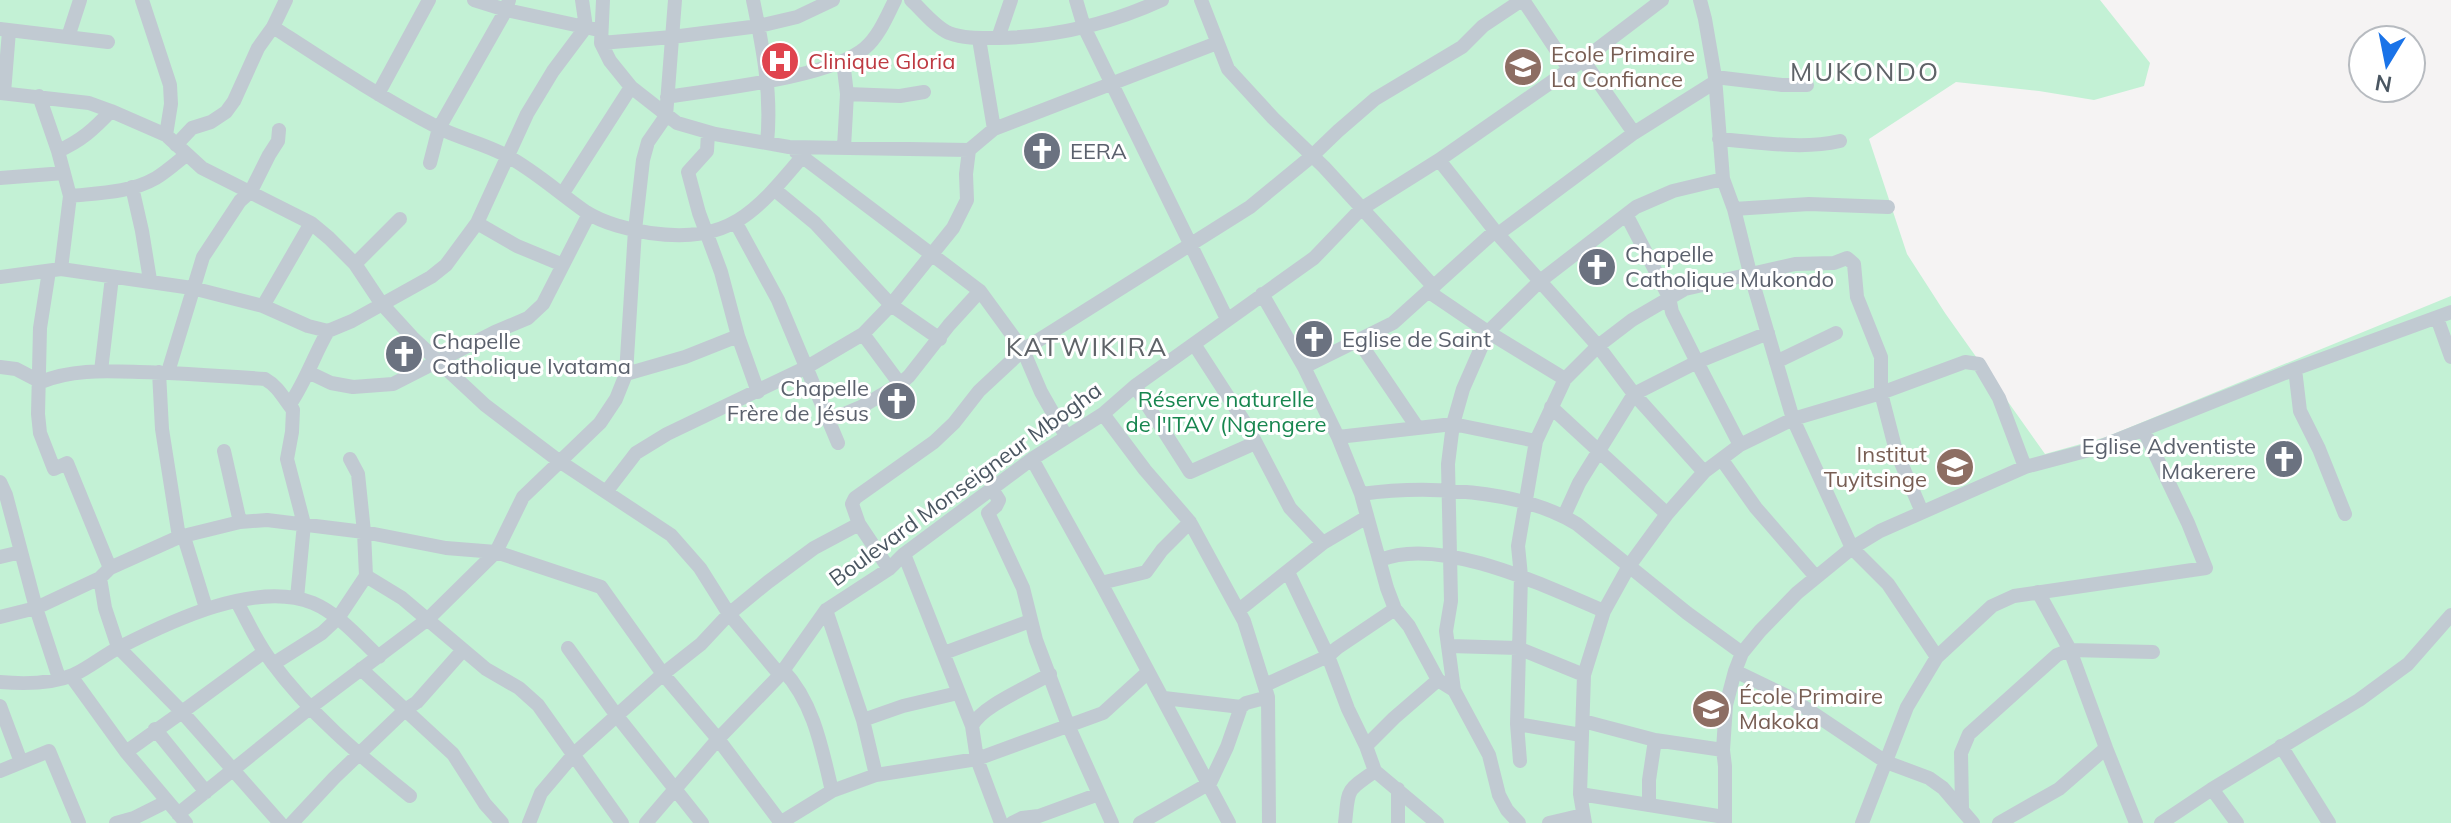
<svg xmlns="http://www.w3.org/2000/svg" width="2451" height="823" font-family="Mulish,sans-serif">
  <rect width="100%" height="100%" fill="#f5f3f3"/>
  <!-- green -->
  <path fill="#c3f1d5" d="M0 0H2100L2150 63 2144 86 2094 100 2039 91 1956 82 1869 139 1907 254 1945 313 2045 454 2106 437 2451 296V823H0Z"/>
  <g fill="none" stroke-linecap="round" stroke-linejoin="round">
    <!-- minor -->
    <path stroke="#c1cad2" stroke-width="14" d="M142 0 170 85 171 104 166 135
      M474 0 506 10 594 29
      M603 0 601 43 610 61 631 87 677 123 715 134 789 147 969 150 994 129 1217 43
      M753 0C763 48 772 94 767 143
      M911 0C922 10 935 27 949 33 965 39 982 38 998 38 1055 37 1110 24 1162 0
      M1076 0 1084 27 1227 319
      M1201 0 1228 69 1273 118 1324 167 1434 287
      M1523 0 1569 69
      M1700 0 1705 19 1715 77 1723 179 1734 209 1750 273 1793 419 1852 548 1888 584 1937 657 1907 707 1862 823
      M273 27C327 62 381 98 439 128 461 139 486 144 507 156 535 171 560 194 586 212 603 223 630 230 650 233 729 244 755 213 802 157
      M0 29 108 42
      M68 37 80 0
      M998 38 1011 0
      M979 39 994 129
      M601 43 672 37 759 26 797 17 833 0
      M1583 60 1634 133
      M843 61 847 94 844 147
      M1715 77 1782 85H1807
      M0 93 89 103 111 111 166 135 202 168 311 223 329 238 355 264 381 303 412 337 485 405 559 461 671 535 700 568 729 614 780 675
      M4 93 9 31
      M378 94 429 0
      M847 94 900 96 924 92
      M39 96 58 151 70 196 61 269
      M667 97C715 89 830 78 865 48 879 36 887 16 895 0
      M708 132 707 151 688 172 699 213 721 272 738 336 758 392
      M1719 139C1759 142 1801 150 1840 141
      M176 145 192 128 211 122 226 112 234 101 258 48 273 27 286 0
      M58 151C81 141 94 129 111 111
      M796 152 980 291 1023 350 1041 392 1066 436
      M1439 160 1495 231 1598 346 1634 394 1704 472
      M430 163 439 128 506 10 509 0
      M0 178 64 173
      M132 187 142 231 150 280
      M775 190 815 223 891 305 940 339
      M563 193 631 87
      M70 196C99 193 130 193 156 178 166 172 176 163 186 155
      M1734 209 1809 204 1888 207
      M1627 216 1669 297 1672 312 1697 362 1740 445
      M477 223 517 246 563 265
      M736 223 778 300 838 443
      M1498 234 1634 133 1715 82
      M355 264 400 219
      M49 271 40 328 38 414 40 433 54 469 67 463 110 568
      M0 277 61 269 192 288 263 306 308 326 328 331 352 321 431 277 446 265 477 223 527 114 553 71 586 27 582 0
      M1429 292 1488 332 1565 379
      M1262 294 1304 367 1338 437 1361 494 1387 588 1395 609 1409 626 1438 680 1454 690 1489 755 1499 795 1507 810 1519 823
      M263 306 311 223
      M2437 318 2451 357
      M863 334 900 384
      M1358 340 1417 427
      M1194 344 1247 426 1290 508 1323 543
      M1776 362 1836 333
      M0 367 16 369 41 382C72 369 106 371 139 372 181 373 223 376 265 379 279 387 283 398 293 410L292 432 287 459 304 524 297 598
      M1304 367 1393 323 1495 231
      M2295 369 2300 411 2319 449 2345 514
      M101 371 112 277
      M159 372 162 429 179 537
      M168 372 203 257 240 201 251 191 269 155 278 141 279 130
      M308 372 331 383 353 387 393 384 495 332 528 318 543 304 589 214
      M626 374 685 357 738 336
      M1135 386 1190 472 1255 443
      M1551 407 1667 514
      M293 410 290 404C306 381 314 355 328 331
      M1103 414 1145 470 1190 522 1244 621 1268 697 1269 823
      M830 420 861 407 900 384 909 376 949 325 980 291
      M1338 437 1453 424 1536 441
      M224 451 240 522
      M1032 459 1101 583 1229 823
      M1722 460 1756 508 1816 577
      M0 482 6 495 36 608 59 678
      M992 489 999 500 996 506 988 513 1023 588 1036 640 1068 725 1112 823
      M606 492 636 453 667 434 807 367 863 334 891 305 953 228 967 200 966 174 969 150
      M1361 494C1426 485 1520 489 1577 524L1687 613 1742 653
      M1564 516 1579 483 1634 394 1697 362 1768 333
      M184 537 206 608
      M904 554 972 726 977 759 1001 823
      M0 557 21 552
      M1380 560C1441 535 1547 587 1604 611
      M889 569 859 524 852 504 855 498 934 442 954 423 979 391 1023 350 1250 207 1312 156 1338 131 1375 99 1462 47 1483 26 1522 0
      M1288 572 1328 656 1348 709 1366 746 1375 771 1437 823
      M366 576 402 598 486 669 519 688 538 705 622 823
      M100 578 105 608 118 647 182 712 126 752
      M1101 583 1146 572 1162 550 1190 522
      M2038 592 2070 650 2106 748
      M237 602C248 622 257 643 271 661 309 713 360 756 410 796
      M826 610 863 720 876 775
      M1239 610 1323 543 1367 517
      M0 617 36 608 100 578 110 568 179 537 240 522 267 520 364 532 446 548 496 552 601 587 663 674 718 739 781 823
      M1450 646 1518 648 1584 675
      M568 648 617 716 702 823
      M264 652 182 712 280 823
      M944 653 1030 621
      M1937 657 1992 606 2014 596 2206 568 2188 523 2144 431
      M273 664 322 633 338 618 366 576 364 532 358 474 350 459
      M361 669 453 754 485 804 502 823
      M783 670C814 703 822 749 832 791
      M1735 671 1789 697 1886 762 1929 778 1943 788 1973 823
      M71 676 126 752 186 823
      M0 682C22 684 51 684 73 675 89 668 104 655 120 647 171 621 256 580 313 603 339 614 359 638 379 657
      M1265 685 1328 656 1337 648 1395 609
      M1454 690 1446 631 1451 601 1448 464 1453 424 1463 389 1488 332 1540 281 1636 207 1673 191 1723 179
      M1164 698 1241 707 1246 703 1268 697
      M0 706 21 762
      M863 720 903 706 958 693
      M1583 721 1655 740 1723 750
      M1517 724 1581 735
      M972 726C981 706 1031 686 1050 674
      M155 729 206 792
      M1366 746 1394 718 1438 680
      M2281 746 2329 823
      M1520 761 1517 724 1521 576 1518 546 1536 441 1565 379 1598 346 1632 320 1685 289 1795 264 1834 263 1847 258 1854 264 1857 297 1881 357V393L1896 451 1922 512
      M0 771 49 751 79 823
      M2212 789 2237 823
      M1580 794 1724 817
      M1649 805V780L1655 740
      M1962 808 1961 753 1969 734 2057 655 2070 650 2153 652
      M178 814 311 707 428 619 496 552 523 497 600 423 616 399 626 374 635 230 643 160 648 142 666 116 675 0
      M116 823 134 818 166 802
      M292 823 334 778 405 710 417 702 463 650
      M529 823 541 793 574 754 663 674 701 644 729 614 768 582 814 548 859 524
      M646 823 718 739 780 675 826 610 889 569 904 554 1032 459 1103 414 1135 386 1314 258 1361 209 1439 160 1583 60 1662 0
      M780 823 832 791 876 775 977 759 1103 713 1147 673
      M1012 823 1022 818 1039 816 1099 794
      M1140 823 1210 783 1227 747 1241 707
      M1345 823C1349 788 1345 792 1375 771
      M1398 823V789
      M1549 823 1583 815
      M1585 823 1580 794 1584 675 1604 611 1629 566 1667 514 1704 472 1740 445 1793 419 1881 393 1965 362 1979 364 1999 398 2025 467
      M1725 823V766L1723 750 1726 705 1735 671 1742 653 1760 631 1797 593 1852 548 1880 531 2025 467 2097 448 2295 369 2451 312
      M1999 823 2059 789 2106 748 2136 823
      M2161 823 2212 789 2359 700 2408 664 2451 615"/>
  </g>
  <!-- icons -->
  <defs>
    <symbol id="hospital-disc" viewBox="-11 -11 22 22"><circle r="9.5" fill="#e0444e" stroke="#fff"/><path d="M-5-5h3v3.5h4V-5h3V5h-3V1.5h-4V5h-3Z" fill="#fff"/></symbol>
    <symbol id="school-disc" viewBox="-11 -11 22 22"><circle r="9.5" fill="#8d6e63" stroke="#fff"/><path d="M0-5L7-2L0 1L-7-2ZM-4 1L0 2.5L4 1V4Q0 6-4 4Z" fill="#fff"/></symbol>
    <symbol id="church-disc" viewBox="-11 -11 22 22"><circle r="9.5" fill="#6b7280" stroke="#fff"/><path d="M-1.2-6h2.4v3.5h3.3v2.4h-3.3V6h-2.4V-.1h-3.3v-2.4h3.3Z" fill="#fff"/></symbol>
  </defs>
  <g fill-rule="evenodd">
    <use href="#hospital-disc" x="758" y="39" width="44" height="44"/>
    <use href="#school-disc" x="1501" y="45" width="44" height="44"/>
    <use href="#church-disc" x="1020" y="129" width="44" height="44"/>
    <use href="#church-disc" x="1575" y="245" width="44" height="44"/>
    <use href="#church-disc" x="1292" y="317" width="44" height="44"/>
    <use href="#church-disc" x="382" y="332" width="44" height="44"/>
    <use href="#church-disc" x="875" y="379" width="44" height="44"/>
    <use href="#church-disc" x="2262" y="437" width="44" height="44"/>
    <use href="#school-disc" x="1933" y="445" width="44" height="44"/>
    <use href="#school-disc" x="1689" y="687" width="44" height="44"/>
  </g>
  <g text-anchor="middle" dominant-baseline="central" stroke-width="6" stroke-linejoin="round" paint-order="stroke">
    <!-- education labels -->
    <g font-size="22" fill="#785e54" stroke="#fff" text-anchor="start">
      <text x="1551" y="54">Ecole Primaire<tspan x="1551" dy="25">La Confiance</tspan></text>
      <text x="1927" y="454" text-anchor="end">Institut<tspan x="1927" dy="25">Tuyitsinge</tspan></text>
      <text x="1739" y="696">École Primaire<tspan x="1739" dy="25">Makoka</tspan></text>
    </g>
    <!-- health labels -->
    <g font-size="22" fill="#be3a42" stroke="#fff" text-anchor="start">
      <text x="808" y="61">Clinique Gloria</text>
    </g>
    <!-- worship labels -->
    <g font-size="22" fill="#5b616d" stroke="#fff" text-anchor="start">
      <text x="1070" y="151">EERA</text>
      <text x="1625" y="254">Chapelle<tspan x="1625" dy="25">Catholique Mukondo</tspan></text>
      <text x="1342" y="339">Eglise de Saint</text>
      <text x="432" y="341">Chapelle<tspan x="432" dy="25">Catholique Ivatama</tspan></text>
      <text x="869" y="388" text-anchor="end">Chapelle<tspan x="869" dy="25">Frère de Jésus</tspan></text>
      <text x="2256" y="446" text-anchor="end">Eglise Adventiste<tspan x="2256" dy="25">Makerere</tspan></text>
    </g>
    <!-- park labels -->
    <g font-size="22" fill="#17864f" stroke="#fff">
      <text x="1226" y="399">Réserve naturelle<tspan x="1226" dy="25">de l'ITAV (Ngengere</tspan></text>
    </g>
    <!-- street labels -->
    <g font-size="22" fill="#4a5661" stroke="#fff">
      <text transform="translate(965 484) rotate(-36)">Boulevard Monseigneur Mbogha</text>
    </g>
    <!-- quarter labels -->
    <g font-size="26" letter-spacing="2" fill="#5f6368" stroke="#fff">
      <text x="1865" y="71">MUKONDO</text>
      <text x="1087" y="346">KATWIKIRA</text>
    </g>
  </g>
  <!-- north arrow -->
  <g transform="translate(2387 64) rotate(190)"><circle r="38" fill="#ffffff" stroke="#b7bbc0" stroke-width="2"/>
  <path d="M0-6L14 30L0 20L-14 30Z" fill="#1a73e8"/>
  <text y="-12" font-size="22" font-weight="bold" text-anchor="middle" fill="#4a5661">N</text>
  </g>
</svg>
